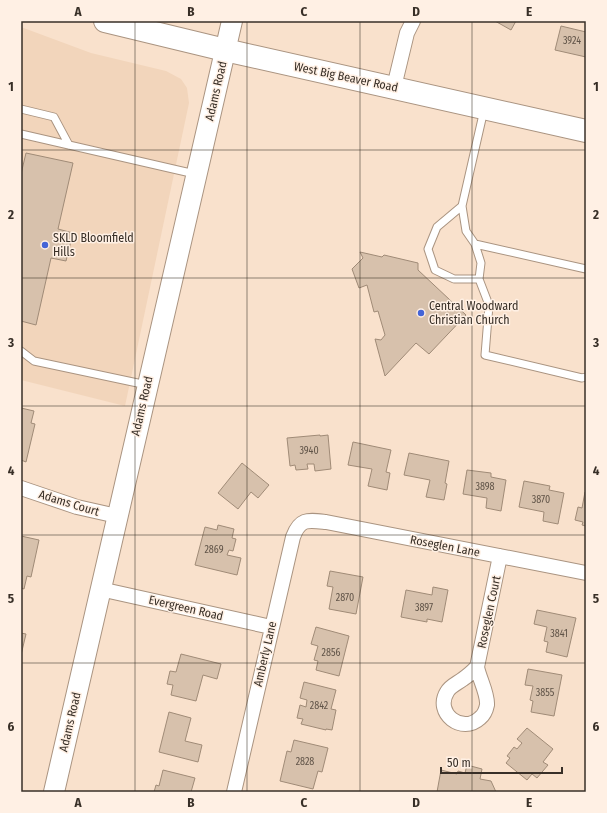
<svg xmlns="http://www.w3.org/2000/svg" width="607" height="813" font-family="'Fira Sans Condensed',sans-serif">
  <rect width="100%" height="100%" fill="#f9e1cc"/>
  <!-- built -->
  <path fill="#f2d5bb" d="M21 27 91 53 166 71 181 79 187 88 189 103 125 406 21 380Z"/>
  <!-- building -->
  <path fill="#d7c1ac" stroke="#a08b77" d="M495 21H516L511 30Z
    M561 26 586 32V57L555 50Z
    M26 153 73 163 58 229 73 233 66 261 51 258 36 325 21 321V174Z
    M360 252 382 257 384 255 418 263V270L466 315 429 354 416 343 385 376 375 339 381 340 385 335 378 311 374 312 367 285 359 288 352 269 363 258Z
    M21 408 34 411 31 423 35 424 26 462 21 460Z
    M320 435V436L328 435 331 469 315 471 314 464H307L308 469 296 470 295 465 290 466 287 438Z
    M353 442 391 450 386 472 390 473 387 490 368 486 372 469 348 465Z
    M409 453 449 461 445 483 447 484 444 500 426 497 430 480 404 475Z
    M242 463 269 485 258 498 251 492 238 509 218 493Z
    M467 470 491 473V477L506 480 501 511 486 508 487 498 463 494Z
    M524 481 550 486 549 490 564 493 558 524 543 521 544 512 519 507Z
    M585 492 586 493V526L582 525 583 522 575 520 578 507 582 508Z
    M218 525 234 529 232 538 236 539 233 551 229 550 227 555 241 558 237 575 195 565 205 527 217 530Z
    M21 536 39 540 31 577 27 576 24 589 21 588Z
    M330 571 363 577 356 614 329 609 333 587 327 586Z
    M433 587 448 590 442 622 427 619V622L401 617 406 590 432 595Z
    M537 610 576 618 567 657 546 652 548 642 544 641 547 627 534 624Z
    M316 627 349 636 339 676 316 670 318 661 314 660 318 646 311 644Z
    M21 633 26 634 21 655Z
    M181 654 221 664 217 679 203 675 196 701 171 695 173 685 167 684 170 671 176 672Z
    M528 669 562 675 554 716 531 712 533 701 530 700 533 686 525 685Z
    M304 682 336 690 331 709 336 710 332 730 326 729V730L301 724 303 719 297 718 300 705 306 707 307 700 300 698Z
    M169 712 191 718 185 741 202 745 198 762 159 752Z
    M527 728 553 749 543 762 548 765 537 778 532 774 527 780 506 763 510 758 507 756 514 747 517 749 522 743 517 739Z
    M294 740 328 748 322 772 318 771 313 789 280 781 287 751 291 752Z
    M467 765 482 769 480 779 491 781 496 792H437L441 770 457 774 458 771 465 773Z
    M163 770 195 778 191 792H154L156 785 159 786Z"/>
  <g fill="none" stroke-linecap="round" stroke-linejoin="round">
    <defs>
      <path id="lane" d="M21 109 54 117 69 145
        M484 110 462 206 466 231 475 244 481 263 479 279 489 305 485 355 582 378 586 377
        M21 134 195 174
        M462 206 437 227 428 249 435 270 454 279H479
        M475 244 586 269
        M21 351 34 361 147 385"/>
      <path id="street" d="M394 87 407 33 413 21
        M21 488 77 507 117 516
        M100 589 271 627
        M477 667C479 678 488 694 487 705 486 710 484 715 480 718 462 735 434 713 447 692 450 686 458 683 463 679 469 675 473 671 477 667L500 556
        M234 792 293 537C300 518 308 520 326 522L586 573"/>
      <path id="secondary" d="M54 792 232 21"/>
      <path id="primary" d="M105 21 225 50 586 131"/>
    </defs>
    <!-- lane casing -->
    <use href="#lane" stroke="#aa9481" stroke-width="9"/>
    <!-- street casing -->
    <use href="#street" stroke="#aa9481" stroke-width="16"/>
    <!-- secondary casing -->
    <use href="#secondary" stroke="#aa9481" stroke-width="22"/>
    <!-- primary casing -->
    <use href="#primary" stroke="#aa9481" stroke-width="24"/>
    <!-- lane -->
    <use href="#lane" stroke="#fff" stroke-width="7"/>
    <!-- street -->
    <use href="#street" stroke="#fff" stroke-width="14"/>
    <!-- secondary -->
    <use href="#secondary" stroke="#fff" stroke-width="20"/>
    <!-- primary -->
    <use href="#primary" stroke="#fff" stroke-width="22"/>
  </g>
  <!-- grid -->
  <path fill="none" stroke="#382f27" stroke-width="1" stroke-opacity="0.55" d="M135 21V792M247 21V792M360 21V792M472 21V792M21 150H586M21 278H586M21 406H586M21 535H586M21 663H586"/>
  <!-- markers -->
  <g fill="#4464d7" stroke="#fff0e4" stroke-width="1.5">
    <circle cx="45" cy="245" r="4"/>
    <circle cx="421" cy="313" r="4"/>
  </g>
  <g text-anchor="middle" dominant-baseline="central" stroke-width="3" stroke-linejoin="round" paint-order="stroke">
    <!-- number labels -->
    <g font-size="10" fill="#605448">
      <text x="572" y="41">3924</text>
      <text x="309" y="451">3940</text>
      <text x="485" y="487">3898</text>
      <text x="541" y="500">3870</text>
      <text x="214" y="550">2869</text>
      <text x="345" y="598">2870</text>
      <text x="424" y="608">3897</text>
      <text x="559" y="634">3841</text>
      <text x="331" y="653">2856</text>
      <text x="545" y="693">3855</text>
      <text x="319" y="706">2842</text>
      <text x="305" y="762">2828</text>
    </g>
    <!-- street labels -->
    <g font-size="12" fill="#382f27" stroke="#fff0e4">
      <text transform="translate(346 77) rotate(12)">West Big Beaver Road</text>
      <text transform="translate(216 91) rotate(-77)">Adams Road</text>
      <text transform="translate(142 406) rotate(-77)">Adams Road</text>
      <text transform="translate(69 503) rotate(17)">Adams Court</text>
      <text transform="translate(445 546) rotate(11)">Roseglen Lane</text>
      <text transform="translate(186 608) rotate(13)">Evergreen Road</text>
      <text transform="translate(489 612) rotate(-78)">Roseglen Court</text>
      <text transform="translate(265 654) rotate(-77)">Amberly Lane</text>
      <text transform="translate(70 722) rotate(-77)">Adams Road</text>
    </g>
    <!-- poi labels -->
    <g font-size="12" fill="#382f27" stroke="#fff0e4" text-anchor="start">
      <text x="53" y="238">SKLD Bloomfield<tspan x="53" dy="14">Hills</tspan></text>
      <text x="429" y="306">Central Woodward<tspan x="429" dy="14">Christian Church</tspan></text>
    </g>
  </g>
  <!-- border -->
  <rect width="607" height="813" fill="none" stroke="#fff0e4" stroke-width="44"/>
  <!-- scale -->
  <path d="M441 767v6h121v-6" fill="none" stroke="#382f27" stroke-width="2"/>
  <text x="447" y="767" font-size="12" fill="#382f27" stroke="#fff0e4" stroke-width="3" paint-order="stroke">50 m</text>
  <rect x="22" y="22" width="563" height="769" fill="none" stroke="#382f27" stroke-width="1.5"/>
  <g font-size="13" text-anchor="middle" font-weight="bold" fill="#382f27">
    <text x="78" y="16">A</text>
    <text x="191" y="16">B</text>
    <text x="304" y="16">C</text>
    <text x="416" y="16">D</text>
    <text x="529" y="16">E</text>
    <text x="11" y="91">1</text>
    <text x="596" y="91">1</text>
    <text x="11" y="219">2</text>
    <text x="596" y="219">2</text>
    <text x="11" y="347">3</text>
    <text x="596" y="347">3</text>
    <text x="11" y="475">4</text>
    <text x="596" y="475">4</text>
    <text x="11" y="603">5</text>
    <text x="596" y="603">5</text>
    <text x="11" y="731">6</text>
    <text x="596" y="731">6</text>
    <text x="78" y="807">A</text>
    <text x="191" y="807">B</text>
    <text x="304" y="807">C</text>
    <text x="416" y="807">D</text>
    <text x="529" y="807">E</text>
  </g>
</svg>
